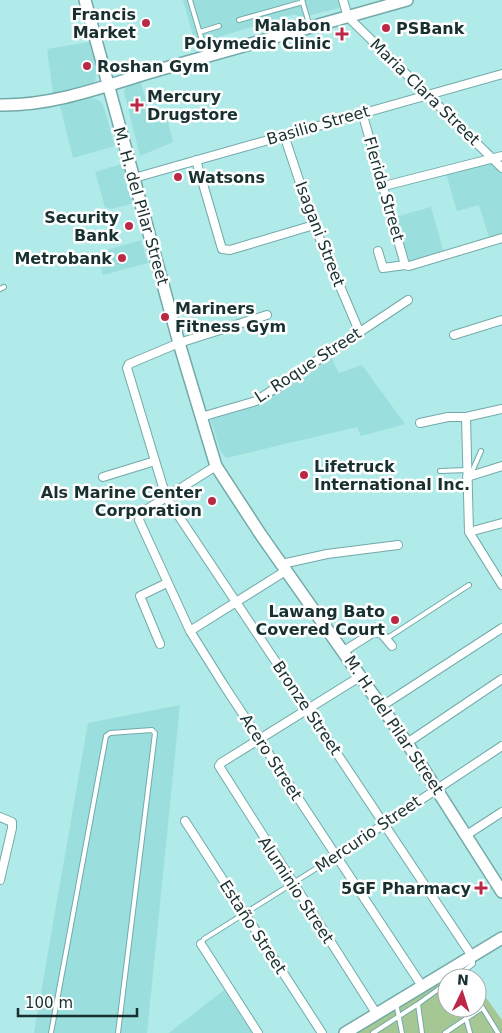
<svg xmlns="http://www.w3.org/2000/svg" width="502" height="1033" font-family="'DejaVu Sans',sans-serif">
  <rect width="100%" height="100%" fill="#b0eae9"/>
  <!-- built -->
  <path fill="#9bdede" d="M183 0H341L343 7 300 18 295 14 212 39 211 49 198 53Z
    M90 42 97 72 94 85 53 93 47 49Z
    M140 80 150 114 165 110 173 142 140 156 124 92 126 85Z
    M93 98 99 100 103 105 115 146 73 158 60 106Z
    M128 162 138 202 111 209 105 207 95 172Z
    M491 162 502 173V233L489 237 479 205 457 211 446 174Z
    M431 207 444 253 410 263 395 217Z
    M141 240 148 263 103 275 97 253Z
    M329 353 339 373 362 365 405 424 361 436 357 427 226 458 220 450 210 417 265 400Z
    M180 705 147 1033H34L88 723Z
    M224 990 252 1033H169Z"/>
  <!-- green -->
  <path fill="#a5c794" d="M463 965 472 978H447V1008H477V985L502 1020V1033H356Z"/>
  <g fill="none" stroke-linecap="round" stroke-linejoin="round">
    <defs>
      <path id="lane" d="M190 0 206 54
        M302 0 310 27
        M239 20 303 2
        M200 32 219 26
        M0 289 4 287
        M440 471 467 470
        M471 474 481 451
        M386 639 469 585
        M201 944 204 939 336 856
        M455 978 473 964V958
        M477 999 498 1033
        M396 1003 402 1033
        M466 1018 470 1033
        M51 1033 106 736 110 733 152 730 155 733 118 1033
        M373 1033 418 1004
        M422 1033 418 1004 447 983
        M445 1033 482 1008"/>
      <path id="street" d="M343 0 348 17 502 168
        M362 112 405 265 409 266 502 238
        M284 135 314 225 359 331
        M196 160 222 249 230 250 314 225
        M134 178 502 74
        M384 186 502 156
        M378 251 383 268 405 265
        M267 315 179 343 129 364 127 368 166 497 472 956
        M454 335 502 320
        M201 417 256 401 408 300
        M466 417 469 532 502 585
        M420 423 448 417H466L502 409
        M216 466 141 513 139 520 190 631 225 687 422 986
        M103 477 155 461
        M467 477 502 466
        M469 532 502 523
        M282 564 327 554 398 545
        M190 631 287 570
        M160 644 140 596 167 583
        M344 651 374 632 382 634 392 646
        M361 676 221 763 219 766 376 1013
        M382 706 502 628
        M407 743 502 679
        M0 817 12 822V828L0 880
        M185 821 322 1033
        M465 836 502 812
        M336 856 502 746
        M201 944 258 1033"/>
      <path id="secondary" d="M85 0 179 343 216 466 261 535 407 743 502 892
        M0 105C57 106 109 84 162 69 244 46 326 23 407 0
        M345 1033 502 938"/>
    </defs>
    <!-- lane casing -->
    <use href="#lane" stroke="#72aaa9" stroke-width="6"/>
    <!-- street casing -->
    <use href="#street" stroke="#72aaa9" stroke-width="10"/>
    <!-- secondary casing -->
    <use href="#secondary" stroke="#72aaa9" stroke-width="14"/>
    <!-- lane -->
    <use href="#lane" stroke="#fff" stroke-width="4"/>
    <!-- street -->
    <use href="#street" stroke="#fff" stroke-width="8"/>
    <!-- secondary -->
    <use href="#secondary" stroke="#fff" stroke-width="11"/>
  </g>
  <!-- markers -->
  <g fill="#ba2846" stroke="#fefefe" stroke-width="2">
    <circle cx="146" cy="23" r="5"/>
    <circle cx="386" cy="28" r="5"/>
    <path d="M339.5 26.5h5v5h5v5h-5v5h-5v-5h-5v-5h5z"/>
    <circle cx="87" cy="66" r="5"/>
    <path d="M134.5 97.5h5v5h5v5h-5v5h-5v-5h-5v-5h5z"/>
    <circle cx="178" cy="177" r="5"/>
    <circle cx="129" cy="226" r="5"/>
    <circle cx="122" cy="258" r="5"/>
    <circle cx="165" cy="317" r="5"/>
    <circle cx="304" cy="475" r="5"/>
    <circle cx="212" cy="501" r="5"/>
    <circle cx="395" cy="620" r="5"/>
    <path d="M478.5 880.5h5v5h5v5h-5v5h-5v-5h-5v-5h5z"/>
  </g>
  <g text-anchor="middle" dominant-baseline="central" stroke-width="5" stroke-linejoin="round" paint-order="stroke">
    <!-- poi labels -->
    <g font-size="16" font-weight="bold" fill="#183030" stroke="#fefefe" text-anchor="end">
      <text x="136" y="14">Francis<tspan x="136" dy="18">Market</tspan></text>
      <text x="331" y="25">Malabon<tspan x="331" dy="18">Polymedic Clinic</tspan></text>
      <text x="396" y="28" text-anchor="start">PSBank</text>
      <text x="97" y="66" text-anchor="start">Roshan Gym</text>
      <text x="147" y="96" text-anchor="start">Mercury<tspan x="147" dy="18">Drugstore</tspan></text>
      <text x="188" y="177" text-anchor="start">Watsons</text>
      <text x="119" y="217">Security<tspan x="119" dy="18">Bank</tspan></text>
      <text x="112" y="258">Metrobank</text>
      <text x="175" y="308" text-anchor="start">Mariners<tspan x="175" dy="18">Fitness Gym</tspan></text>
      <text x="314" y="466" text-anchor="start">Lifetruck<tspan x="314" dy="18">International Inc.</tspan></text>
      <text x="202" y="492">Als Marine Center<tspan x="202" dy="18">Corporation</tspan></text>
      <text x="385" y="611">Lawang Bato<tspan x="385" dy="18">Covered Court</tspan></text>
      <text x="471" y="888">5GF Pharmacy</text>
    </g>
    <!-- street labels -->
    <g font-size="16" fill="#183030" stroke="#fefefe">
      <text transform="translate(425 92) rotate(44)">Maria Clara Street</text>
      <text transform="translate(318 125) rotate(-16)">Basilio Street</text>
      <text transform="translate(384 189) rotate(74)">Flerida Street</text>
      <text transform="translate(141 206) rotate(74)">M. H. del Pilar Street</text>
      <text transform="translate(320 234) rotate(69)">Isagani Street</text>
      <text transform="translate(308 365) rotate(-33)">L. Roque Street</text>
      <text transform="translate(307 708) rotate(56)">Bronze Street</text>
      <text transform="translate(394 725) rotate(56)">M. H. del Pilar Street</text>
      <text transform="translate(271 757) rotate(57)">Acero Street</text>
      <text transform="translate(368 834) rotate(-34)">Mercurio Street</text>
      <text transform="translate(296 890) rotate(57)">Aluminio Street</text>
      <text transform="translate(253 927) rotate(57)">Estaño Street</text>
    </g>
  </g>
  <!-- north arrow -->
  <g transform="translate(462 993) rotate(4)"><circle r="24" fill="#fefefe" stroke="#a2acac"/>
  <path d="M0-4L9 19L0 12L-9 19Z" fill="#ba2846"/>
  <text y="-8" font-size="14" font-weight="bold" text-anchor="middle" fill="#183030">N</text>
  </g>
  <!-- scale -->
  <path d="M18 1008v8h119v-8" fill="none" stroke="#183030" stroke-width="2.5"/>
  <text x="25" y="1008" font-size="15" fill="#183030" stroke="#fefefe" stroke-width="4" paint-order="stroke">100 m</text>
</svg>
